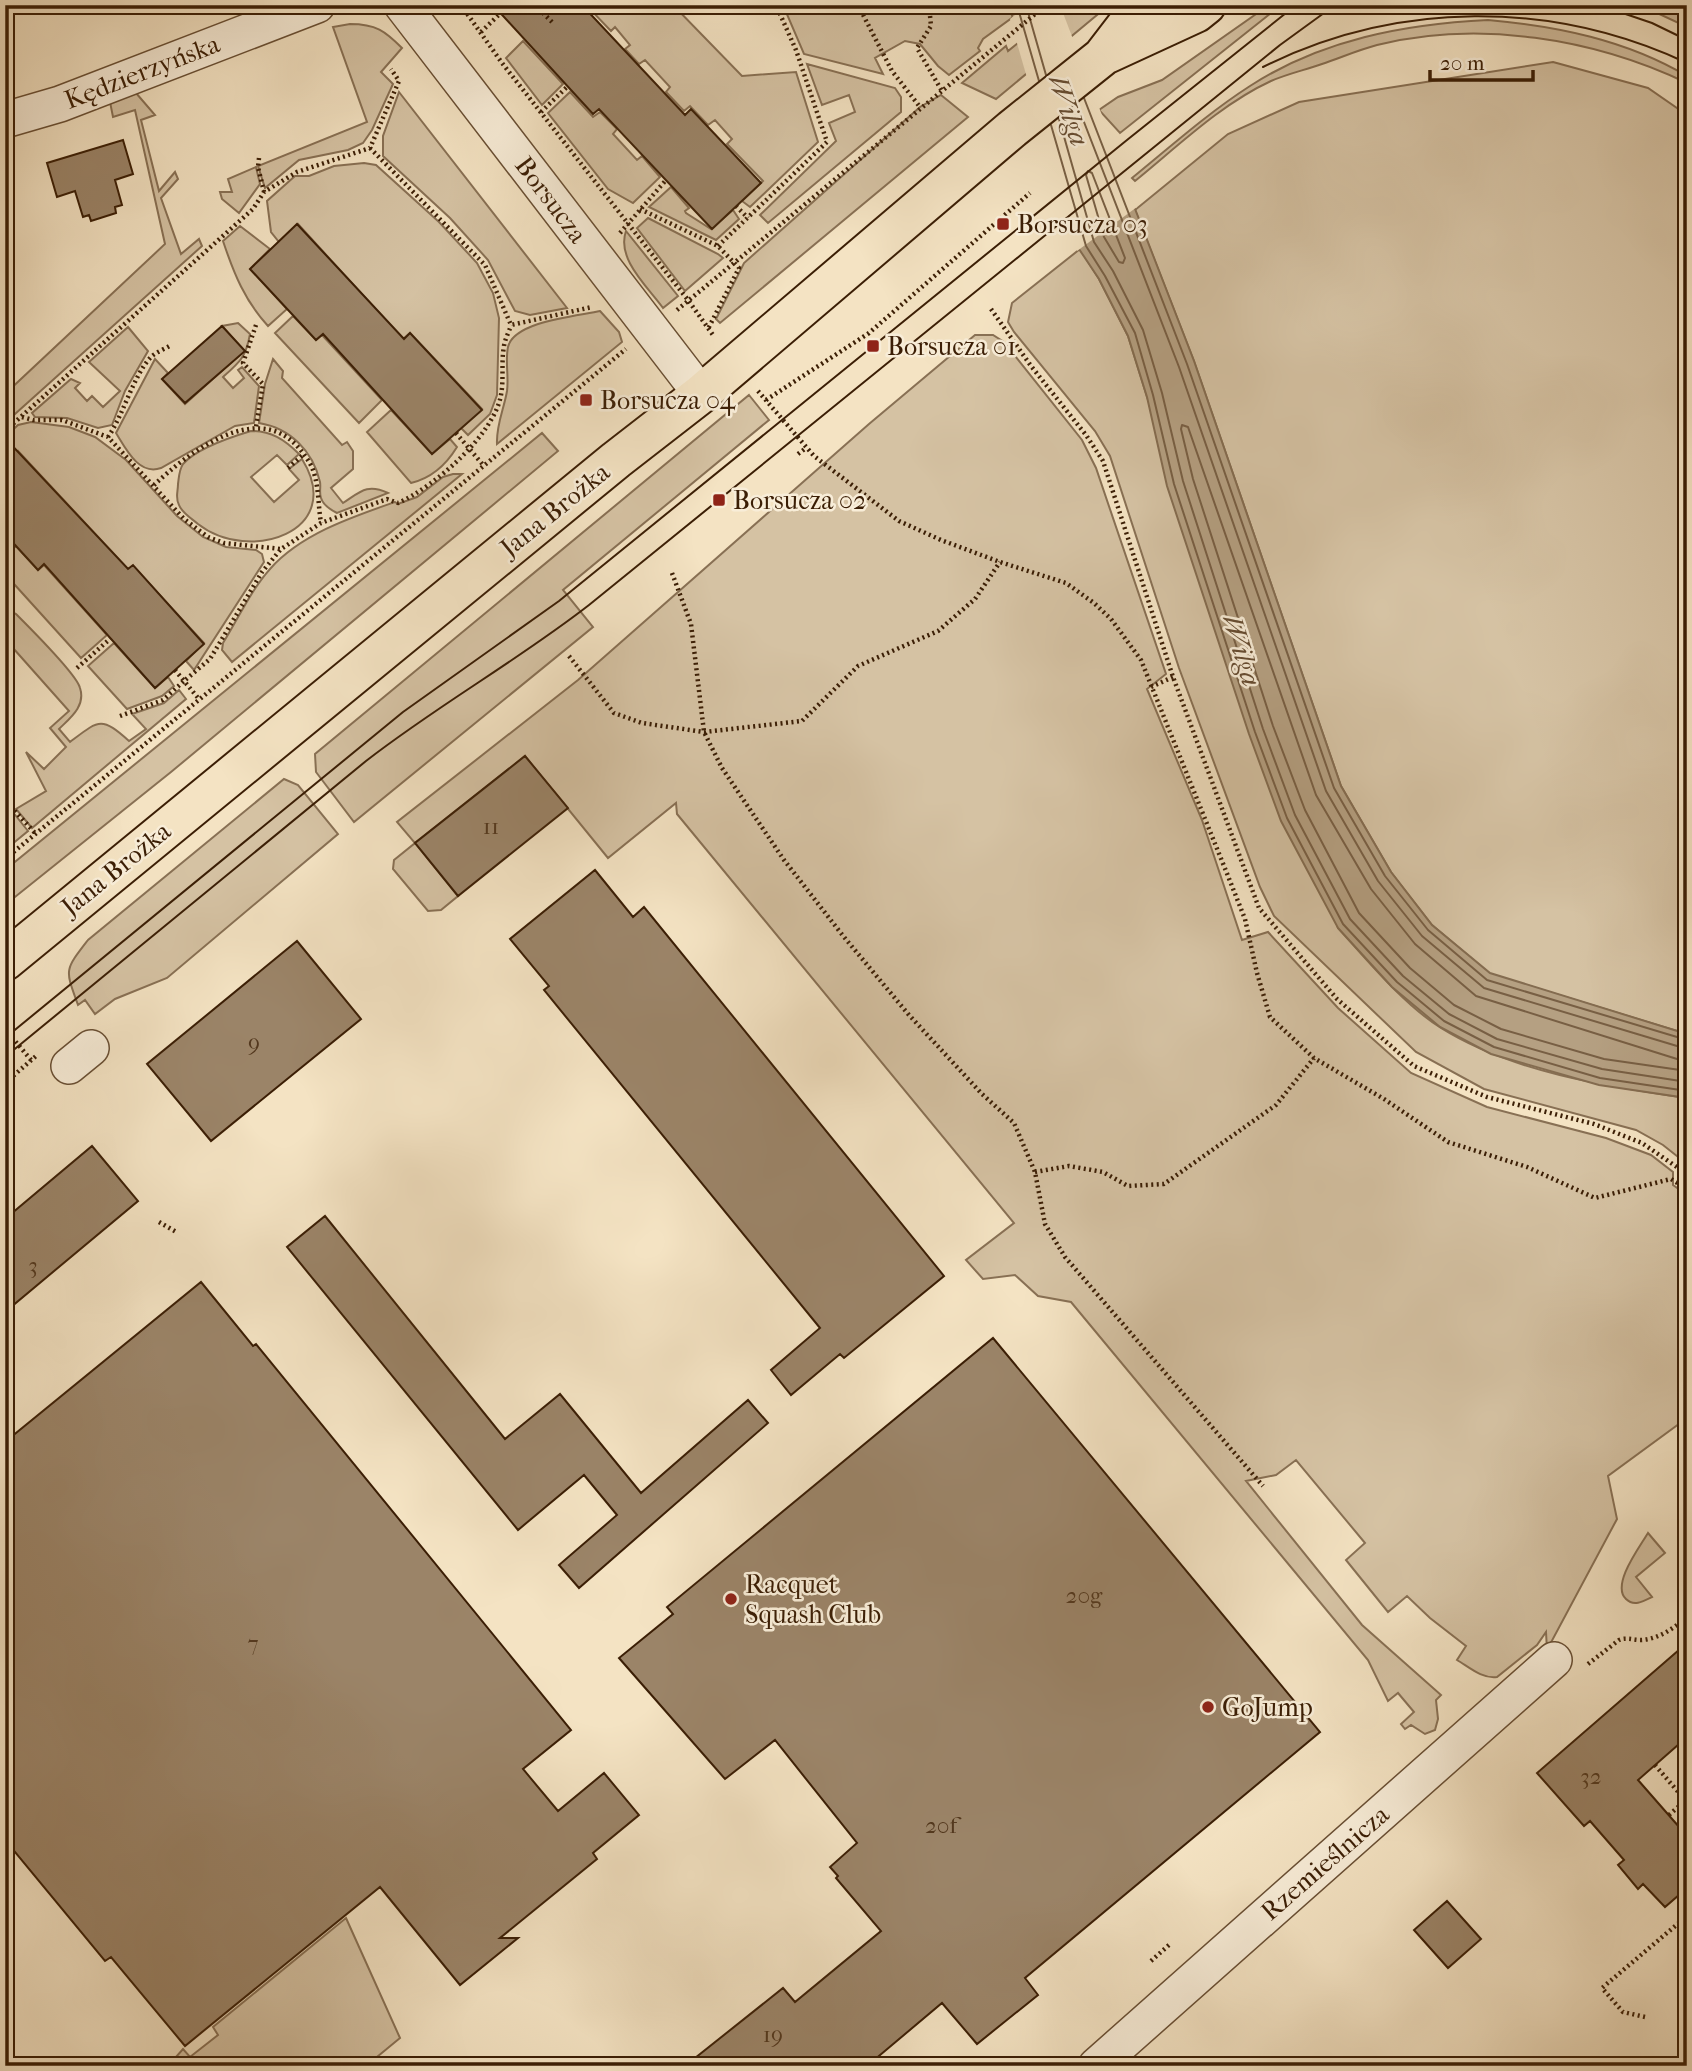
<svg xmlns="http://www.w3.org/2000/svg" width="1692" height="2071" font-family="'IM FELL French Canon',serif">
  <rect width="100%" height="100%" fill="#f4e3c3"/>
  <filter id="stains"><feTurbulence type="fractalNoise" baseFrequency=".00286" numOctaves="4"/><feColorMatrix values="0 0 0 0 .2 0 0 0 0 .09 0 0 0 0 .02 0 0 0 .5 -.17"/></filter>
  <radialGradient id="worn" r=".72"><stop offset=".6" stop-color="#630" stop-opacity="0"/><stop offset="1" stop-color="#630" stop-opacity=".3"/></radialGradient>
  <!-- green -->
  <path fill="#d5c2a3" stroke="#887054" stroke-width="2" d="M586 5H673L742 76 796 72 818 142 750 207 742 201 763 181 727 144 732 139 715 120 708 125 690 106 684 111 666 92 670 87 645 60 639 64 625 49 630 45 615 27 611 31Z
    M783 5H1009L1013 17 983 39 978 48 980 51 949 75 938 66 920 44 905 41 875 58 883 74 804 54Z
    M1065 5H1109L996 99 962 83 1006 46 1008 51Z
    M1269 5H1281L1120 133 1099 110 1118 97 1162 80Z
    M1640 5H1687V27Z
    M1488 20C1557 26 1626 40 1687 76V83C1593 38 1479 20 1377 45 1358 50 1340 58 1322 64 1305 70 1287 74 1271 81 1221 104 1177 147 1135 181L1132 178C1170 147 1208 113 1250 86 1321 40 1404 24 1488 20Z
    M350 24C376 24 385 31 402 48L381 72 393 84 372 130 363 143 348 150 299 160 265 188 258 166 367 122 333 27Z
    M523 41 563 84 542 105 506 58Z
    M1553 62 1648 88 1687 115V1034L1490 974 1432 925 1391 872 1341 786 1194 361 1135 210 1228 134 1299 102Z
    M807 64 895 88 901 97V112L768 223 760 215 836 141 829 123 855 112 849 95 822 105Z
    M399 92 567 308 530 315 515 311 488 260 450 218 383 156V136Z
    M570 92 593 117 600 112 617 129 613 134 637 160 642 156 660 177 633 203 608 189 548 113Z
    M136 93 155 115 141 120 159 191 175 172 178 179 161 198 181 254 199 239 202 246 5 423V394L165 244 135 110 113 117 110 102Z
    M941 95 968 117 720 323 716 319 744 263 920 107Z
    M364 163 376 165 439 222 477 263 493 293 499 318 497 395 490 414 468 435 461 428 482 409 410 333 403 339 298 224 279 242 271 232 267 201 295 176H309L334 166Z
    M256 167 260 184 239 213 222 199 220 192H232L228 179Z
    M671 187 689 208 685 211 686 213 711 229 733 210 739 219 716 240 649 207Z
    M648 218 718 254 723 258 685 291 637 228Z
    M240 226 270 249 250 269 287 309 268 326C245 301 234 274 223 241Z
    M626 231 678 296 663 308C648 287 616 259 626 231Z
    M1080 249 1099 279 1128 336 1147 397 1338 928C1368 961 1403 1004 1441 1028 1511 1072 1606 1086 1687 1098V1164L1663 1145 1636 1130 1484 1089 1416 1052 1274 916 1260 887 1179 668 1110 456 1095 431 1014 332 1008 322 1012 303Z
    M600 311 619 332 622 342 497 444C496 425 504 409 507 391 509 377 505 361 508 347 514 321 578 316 600 311Z
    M293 316 316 340 322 335 382 400 359 423 275 333Z
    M238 323 250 334C246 357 240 362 223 377L233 388 244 378 238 370 242 367 259 386 254 423 235 426 161 468C139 476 126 449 116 433L155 359 168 373 162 379 185 404 244 351 222 326Z
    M128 327 148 351 125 391 112 425 98 428 67 418 35 417 32 413 71 379 80 383 75 388 87 401 92 396 103 407 120 391 89 362Z
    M975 335H993L1004 342 1082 440 1096 468 1166 674 1147 689 1202 820 1242 940 1268 932 1338 1008 1411 1073 1487 1107 1606 1138 1651 1155 1673 1172V1185L1687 1195V1418L1608 1476 1617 1519 1547 1650 1546 1632 1537 1645 1497 1677C1482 1679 1469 1667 1457 1660L1466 1646 1430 1618 1407 1596 1388 1612 1346 1560 1365 1543 1296 1460 1276 1475 1246 1481 1362 1625 1441 1695 1436 1700 1438 1719 1435 1730 1425 1734 1411 1725 1405 1729 1401 1724 1414 1712 1398 1693 1388 1701 1368 1660 1071 1302 1038 1296 1015 1275 983 1279 966 1260 1014 1223 677 814 676 803 608 858 525 756 415 843 458 896 441 910 428 911 393 869 394 860 415 843 397 822 578 680 869 424Z
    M273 359 283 371 282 378 342 445 347 442 353 451V469L331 488 343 503C360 492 367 483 388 493L337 513C331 510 323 505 321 498 319 493 321 487 320 482 313 451 290 428 259 423L265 384Z
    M749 395 769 420 563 590 593 627 354 822 316 772 315 754Z
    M391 410 432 454 450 439 457 447C446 465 432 478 411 483L367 432Z
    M31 422 69 427 95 437 126 460 177 516 203 537 226 547 256 550 262 554 264 562 194 670 186 661 204 643 133 566 128 569 18 451 5 462V437L18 425Z
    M251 431C271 431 284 439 299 454L287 465 277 455 251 477 274 502 299 480 289 469 302 459C347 532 249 564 198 524 191 518 182 513 179 505 175 498 178 492 178 484 179 477 179 470 183 464 197 448 231 437 251 431Z
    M542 433 558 451 171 772 5 905V870Z
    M453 474H462L232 662 222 650 223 643C238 619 251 590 270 569 301 534 352 517 395 502L398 504 417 497 443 477Z
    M16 546 38 570 44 565 107 635 81 658 5 574V555Z
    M5 608 16 614C28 626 77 675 80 688 86 706 70 718 59 729L70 742C99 720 101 716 129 741L146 729 132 714 164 703 179 690 186 699 32 828 16 809 46 791 26 752 44 769 66 747 50 728 69 711 5 639Z
    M114 643 155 688 168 677 174 686 162 696 127 709 88 666Z
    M284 779 298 785 338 834 167 978 115 999 95 1014 85 1000 78 1005C65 969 64 971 88 940Z
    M12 811 28 831 5 850V815Z
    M1648 1533 1665 1553 1636 1577 1652 1597C1644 1601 1634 1607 1626 1599 1611 1585 1639 1548 1648 1533Z
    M346 1918 400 2038 366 2066H168L183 2049 190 2057 218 2035 213 2027Z"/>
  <!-- water -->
  <path fill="#b5a082" stroke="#846c50" stroke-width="2" d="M1009 5H1056L1194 361 1341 786 1391 872 1432 925 1490 973 1687 1034V1098L1599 1085 1491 1054 1440 1027 1392 987 1338 928 1281 821 1249 734 1167 486 1147 397 1128 336 1099 279 1079 249Z"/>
  <!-- pier -->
  <path fill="#f4e3c3" d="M1027 5H1060L1137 207 1077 251 1010 19Z"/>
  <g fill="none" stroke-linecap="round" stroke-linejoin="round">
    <!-- shore -->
    <path stroke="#785f44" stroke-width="2" d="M1017 5 1039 81
      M1026 5 1046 75
      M1084 98 1187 364 1334 788 1385 876 1428 930 1487 980 1687 1040
      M1077 104 1179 367 1326 791 1378 881 1422 936 1484 988 1687 1049
      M1059 119 1094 242 1113 271 1143 330 1162 393 1183 481 1263 729 1295 815 1350 919 1403 976 1449 1014 1497 1039 1602 1069 1687 1082
      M1051 125 1086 246 1105 276 1135 333 1153 395 1174 484 1255 732 1287 818 1343 924 1397 982 1444 1021 1494 1047 1600 1078 1687 1091
      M1088 171 1092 173 1125 258 1123 263 1119 262 1104 237 1086 175Z
      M1687 1060 1677 1059 1476 996 1415 944 1371 889 1316 795 1188 427 1182 425 1181 429 1193 479 1273 726 1305 810 1359 913 1410 968 1454 1005 1501 1029 1604 1059 1687 1071"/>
  </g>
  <!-- building -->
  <path fill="#9b8468" stroke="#3b1e05" stroke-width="2" d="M493 5H582L685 115 691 109 761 183 712 229 599 109 593 114Z
    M123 140 133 174 115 180 122 205 115 207 116 213 91 221 89 215 83 217 75 191 57 197 47 163Z
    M297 224 404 339 410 333 482 410 432 454 323 334 316 340 250 269Z
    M222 326 245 351 185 403 162 379Z
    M5 438 128 569 133 565 204 644 155 688 44 564 38 570 5 534Z
    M525 756 568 808 458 896 415 843Z
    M595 870 633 917 644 907 944 1276 844 1358 840 1354 791 1395 771 1370 820 1328 544 990 549 986 510 939Z
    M297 941 361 1019 211 1141 147 1064Z
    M92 1146 138 1201 5 1312V1219Z
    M325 1216 505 1439 560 1394 641 1493 748 1400 768 1423 579 1588 559 1565 617 1515 584 1475 518 1530 287 1247Z
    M201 1282 253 1346 256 1344 571 1730 523 1769 558 1811 604 1773 639 1815 593 1853 597 1859 500 1938H518L460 1985 380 1887 185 2046 111 1957 105 1961 5 1840V1442Z
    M993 1338 1320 1732 1025 1978 1038 1995 977 2044 942 2003 867 2066H685L783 1988 795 2002 881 1931 836 1878 838 1876 830 1867 857 1843 775 1740 725 1779 619 1658 673 1614 667 1607Z
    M1687 1643V1737L1638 1780 1687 1836V1888L1665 1907 1643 1884 1638 1889 1618 1865 1624 1860 1590 1821 1584 1826 1537 1773Z
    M1447 1901 1481 1939 1448 1968 1414 1930Z"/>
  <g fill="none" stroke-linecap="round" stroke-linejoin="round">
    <defs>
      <path id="minor" d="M402 5 701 394
        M5 120 60 104 317 5
        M69 1066 91 1048
        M1096 2066 1554 1660"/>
      <path id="major" d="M1107 54 1196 13 1206 5
        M5 961 616 460 701 394 1012 129 1102 57 1142 5"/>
    </defs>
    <!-- minor casing -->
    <use href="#minor" stroke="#694f34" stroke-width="38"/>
    <!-- major casing -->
    <use href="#major" stroke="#3b1e05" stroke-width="42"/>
    <!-- path -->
    <path stroke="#3b1e05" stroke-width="4.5" stroke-dasharray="2 3.5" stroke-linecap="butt" d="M461 5 502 63 688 300 713 335
      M535 5 552 22
      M858 5 892 71 920 107
      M929 5 931 26 917 48 942 91
      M541 11 548 5
      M481 32 509 5
      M541 112 568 86
      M370 148 485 265 511 325 592 307
      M259 158 258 167 264 192
      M736 206 748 218
      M640 209 718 246 739 268 708 329
      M620 233 666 180
      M718 246 827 142 796 50 776 5
      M991 309 1031 366 1086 435 1103 461 1173 677 1259 908 1337 999 1414 1066 1487 1097 1594 1124 1642 1143 1687 1174
      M677 310 1046 5
      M256 325 243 363 263 384 256 427
      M758 391 814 456 899 521 941 540 1000 562 1066 583 1094 603 1111 619 1141 660 1226 871 1245 919 1257 973 1270 1017 1314 1058 1384 1099 1448 1142 1527 1167 1595 1198 1671 1179 1687 1189
      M766 400 869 333 1030 193
      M22 417 33 420H62L108 437 184 519 208 537 224 543 281 549
      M5 431 253 209 264 192 297 172 370 148 399 81 391 69
      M456 433 484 466
      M108 437C124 414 133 376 151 357 156 352 165 349 171 345
      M798 454 806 448
      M288 468 304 454
      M154 485C188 453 256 400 298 447 304 454 310 462 313 470 319 487 318 505 321 523
      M5 548 12 541
      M672 573 691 624 704 732 722 768 784 860 844 937 909 1015 982 1094 1014 1123 1035 1172 1045 1224 1065 1257 1263 1486
      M569 656 614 713 642 723 704 732 802 721 858 666 938 631 975 599 1000 562
      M77 668 111 638
      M175 670 184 681 210 659 262 572 281 549 321 523 387 499 398 503C434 487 494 435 501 395 504 379 501 362 504 346 505 339 509 332 511 325
      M1151 687 1173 677
      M120 716 163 700 184 681 199 699
      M5 810 12 808 36 834
      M5 859 626 349
      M5 1029 31 1060
      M5 1083 36 1056
      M1035 1172 1069 1166 1103 1172 1128 1186 1164 1184 1276 1105 1314 1058
      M159 1222 178 1233
      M1588 1664 1619 1640C1626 1637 1633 1640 1641 1640 1659 1639 1674 1628 1687 1617
      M1682 1742 1687 1747
      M1655 1765 1686 1801
      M1669 1815 1686 1800
      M1151 1961 1169 1945
      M1687 2012 1685 2025 1687 2030
      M1645 2017 1623 2012 1602 1988 1687 1916"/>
    <!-- minor -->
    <use href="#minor" stroke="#f8edd8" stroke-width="35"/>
    <!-- major -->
    <use href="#major" stroke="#f4e3c3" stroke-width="38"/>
    <!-- tram -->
    <path stroke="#3b1e05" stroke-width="2" d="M1599 5 1652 23 1687 40
      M1327 14 1354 5
      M1263 67C1397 0 1552 0 1687 63
      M5 1038 403 712 559 601 1127 140 1296 5
      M5 1057 366 761C438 705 517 661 589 605L1280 45 1335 5"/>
  </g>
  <!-- markers -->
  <g fill="#8f2418" stroke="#f8edd8" stroke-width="2.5">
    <rect x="996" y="217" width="14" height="14" rx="3.5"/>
    <rect x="866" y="339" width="14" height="14" rx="3.5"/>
    <rect x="579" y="393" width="14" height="14" rx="3.5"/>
    <rect x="712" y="493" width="14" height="14" rx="3.5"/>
    <circle cx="731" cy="1599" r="7"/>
    <circle cx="1208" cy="1707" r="7"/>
  </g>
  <g text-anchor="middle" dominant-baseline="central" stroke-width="5" stroke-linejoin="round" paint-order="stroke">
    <!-- number labels -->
    <g font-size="23" fill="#53381e">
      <text x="491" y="826">11</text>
      <text x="254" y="1042">9</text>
      <text x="33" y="1265">3</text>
      <text x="1084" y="1595">20g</text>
      <text x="253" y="1643">7</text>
      <text x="1591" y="1776">32</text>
      <text x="941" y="1825">20f</text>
      <text x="773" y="2034">19</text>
    </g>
    <!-- street labels -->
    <g font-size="26" fill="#3b1e05" stroke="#f8edd8">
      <text transform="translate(142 72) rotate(-21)">Kędzierzyńska</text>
      <text transform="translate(551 200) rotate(53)">Borsucza</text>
      <text transform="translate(555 510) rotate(-39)">Jana Brożka</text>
      <text transform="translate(116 869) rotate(-39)">Jana Brożka</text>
      <text transform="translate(1325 1863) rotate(-41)">Rzemieślnicza</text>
    </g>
    <!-- poi labels -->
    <g font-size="26" fill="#3b1e05" stroke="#f8edd8" text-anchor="start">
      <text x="1017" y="224">Borsucza 03</text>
      <text x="887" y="346">Borsucza 01</text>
      <text x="600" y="400">Borsucza 04</text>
      <text x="733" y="500">Borsucza 02</text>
      <text x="745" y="1584">Racquet<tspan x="745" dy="30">Squash Club</tspan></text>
      <text x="1222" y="1707">GoJump</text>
    </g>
    <!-- water labels -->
    <g font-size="28" font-style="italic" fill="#664c31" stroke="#f8edd8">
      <text transform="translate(1069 110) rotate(71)">Wilga</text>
      <text transform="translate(1242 650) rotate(73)">Wilga</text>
    </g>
  </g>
  <!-- margin -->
  <rect width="1692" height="2071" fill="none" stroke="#f4e3c3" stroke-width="28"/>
  <rect x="7" y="7" width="1678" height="2057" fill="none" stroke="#3b1e05" stroke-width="3.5"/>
  <rect x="14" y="14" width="1664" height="2043" fill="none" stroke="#3b1e05" stroke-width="2"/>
  <!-- scale -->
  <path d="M1430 70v10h103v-10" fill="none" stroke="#3b1e05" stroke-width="3.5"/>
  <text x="1440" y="70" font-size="21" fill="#3b1e05" stroke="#f8edd8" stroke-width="5" paint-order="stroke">20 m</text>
  <rect width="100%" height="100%" filter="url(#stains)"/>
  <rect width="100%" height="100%" fill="url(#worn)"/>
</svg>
